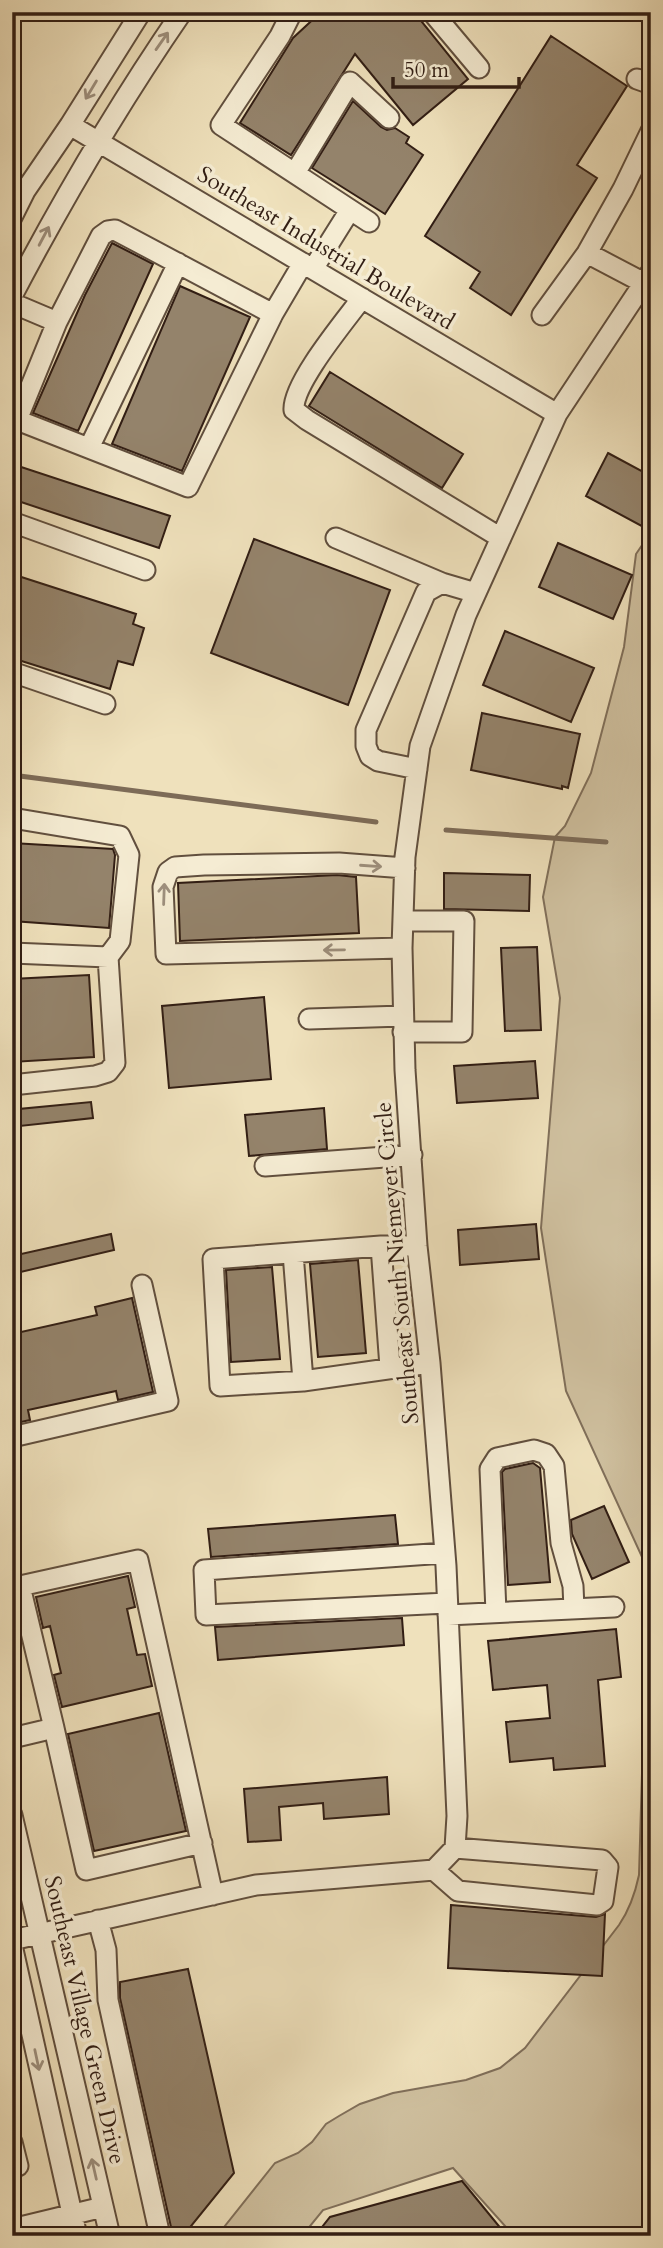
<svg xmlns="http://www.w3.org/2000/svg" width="663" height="2248" font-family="Cardo,serif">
  <rect width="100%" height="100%" fill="#efe1bc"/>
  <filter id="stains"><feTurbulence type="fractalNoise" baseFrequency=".00286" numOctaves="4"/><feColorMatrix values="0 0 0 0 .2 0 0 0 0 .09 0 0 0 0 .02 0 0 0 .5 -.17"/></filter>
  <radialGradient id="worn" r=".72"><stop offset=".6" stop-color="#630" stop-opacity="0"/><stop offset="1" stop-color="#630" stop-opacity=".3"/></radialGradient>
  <!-- green -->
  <path fill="#cfc09f" stroke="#806f5a" stroke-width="2" d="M651 532V2236H514L453 2168 323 2210 302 2236H217L275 2163 298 2153 312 2142 326 2124 339 2116 360 2104 393 2093 466 2080 500 2068 525 2048 619 1925C630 1909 635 1894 639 1875L648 1570 566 1391 541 1228 560 998 543 897 555 837 565 826 591 773 624 647 636 554Z"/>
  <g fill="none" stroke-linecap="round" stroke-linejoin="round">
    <!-- stream -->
    <path stroke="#7d6b57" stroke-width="5" d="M12 775 376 822
      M446 830 606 842"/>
  </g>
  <!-- building -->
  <path fill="#94836b" stroke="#321e14" stroke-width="2" d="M321 12H414L468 79 413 125 355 54 291 155 240 123 293 38Z
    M551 36 627 86 577 165 597 178 511 315 470 288 480 272 425 236Z
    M353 101 381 127 387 130 395 128 409 137 406 143 423 155 385 214 312 168Z
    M112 243 153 264 78 431 33 413 85 295Z
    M180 286 250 317 182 471 112 444Z
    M330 372 463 454 442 488 309 406Z
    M608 453 651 476V531L586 496Z
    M12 464 170 516 159 548 12 499Z
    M254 539 390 590 348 705 211 653Z
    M558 543 632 575 613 619 539 587Z
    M12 574 136 614 133 624 144 628 133 665 118 661 110 689 12 658Z
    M505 631 594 668 571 722 483 685Z
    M482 713 580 734 568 788 562 786V789L471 770Z
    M12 843 113 849 115 855 109 928 12 921Z
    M444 873 530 875 529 911 444 909Z
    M337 875 356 877 359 933 180 941 178 883Z
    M537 947 541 1030 505 1031 501 948Z
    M89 975 94 1057 12 1062V979Z
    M264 997 271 1079 169 1088 162 1006Z
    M535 1061 538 1098 457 1103 454 1066Z
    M91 1102 93 1118 20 1126 19 1109Z
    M324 1108 327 1149 249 1156 245 1115Z
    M536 1224 539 1259 460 1265 458 1230Z
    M111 1234 114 1250 12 1274V1256Z
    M358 1260 366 1353 318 1357 310 1264Z
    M272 1267 280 1359 231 1362 226 1270Z
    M132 1298 153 1392 118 1400 116 1391 28 1410 30 1420 12 1424V1334L97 1315 95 1307Z
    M533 1463 540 1468 550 1582 508 1585 502 1472 505 1469Z
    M604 1506 629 1562 592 1579 572 1534 571 1520Z
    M395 1515 398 1544 211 1557 208 1529Z
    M128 1576 135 1607 127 1609 137 1655 145 1654 152 1686 62 1707 54 1675 61 1673 50 1626 43 1628 36 1597Z
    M402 1618 404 1645 218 1660 215 1627Z
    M616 1629 621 1677 598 1680 605 1766 554 1770 553 1758 510 1762 506 1722 550 1718 547 1685 493 1690 488 1641Z
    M159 1713 186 1831 94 1851 68 1734Z
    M387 1777 389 1814 324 1819 323 1803 279 1807 281 1840 248 1842 244 1789Z
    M451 1905 596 1917 605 1914 602 1976 448 1968Z
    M188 1969 234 2173 183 2236H173L120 1998V1982Z
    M462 2181 507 2236H315L330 2217Z"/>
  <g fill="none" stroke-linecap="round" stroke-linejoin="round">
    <defs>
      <path id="minor" d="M292 12 280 36 221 125 369 222
        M432 12 479 68
        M637 79 651 84
        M70 125 557 414
        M295 173 350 82 389 118
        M12 217 25 191 70 125 141 12
        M587 253 644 283
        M313 269 350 210
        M12 296C64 197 118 105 182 12
        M362 298C345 321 292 384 294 410L307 420 501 538
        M12 303 57 322
        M273 314 115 230 108 231 101 236 57 322 17 420 188 487 273 314 303 263
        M542 315 587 253 623 189 651 131
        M89 448 178 263
        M12 522 145 570
        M336 538 442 583
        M12 672 105 704
        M417 769 378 761 370 756 366 746V730L426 592 442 583 476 593
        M12 818 120 836 129 855 120 941 108 957
        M403 921H464L462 1032H403
        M402 948 166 954 163 887 168 872 175 867 204 865 339 863 405 868
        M12 953 108 957 115 1063 108 1072 95 1076 12 1085
        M309 1019 403 1016
        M265 1166 412 1155
        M381 1246 390 1367
        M417 1246H381L213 1259 220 1386 303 1381 430 1363
        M293 1253 303 1381
        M12 1437 168 1401 142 1285
        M445 1553 204 1570 206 1615 447 1603
        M496 1612 490 1469 497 1458 534 1450 546 1454 554 1466 561 1543 573 1586 574 1609
        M448 1615 614 1607
        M54 1728 86 1870 202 1843
        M12 1738 54 1728 20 1586 138 1560 213 1895
        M12 1815 110 2236
        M434 1870 458 1891 597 1905 603 1901 608 1867 602 1860 455 1848
        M98 1920 106 1950 108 2000 160 2236
        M12 1940 256 1885 434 1870 455 1848 457 1816 446 1566 430 1363 417 1246 405 1070 402 948 405 857 420 746 466 615 557 414 651 272
        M12 1945 77 2236
        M12 2142 18 2166 12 2168
        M12 2229 103 2207"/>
    </defs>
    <!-- minor casing -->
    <use href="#minor" stroke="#614f3e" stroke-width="23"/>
    <!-- minor -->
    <use href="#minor" stroke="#f5ecd3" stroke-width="19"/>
  </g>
  <!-- one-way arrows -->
  <defs><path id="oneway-shaft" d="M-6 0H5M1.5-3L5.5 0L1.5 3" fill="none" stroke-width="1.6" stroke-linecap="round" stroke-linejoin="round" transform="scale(1.75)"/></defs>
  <g stroke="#9d8f7d">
    <use href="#oneway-shaft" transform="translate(162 41) rotate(-55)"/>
    <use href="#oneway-shaft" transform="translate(91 90) rotate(121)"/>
    <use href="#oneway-shaft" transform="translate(44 236) rotate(-62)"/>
    <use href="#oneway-shaft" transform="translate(371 866) rotate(4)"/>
    <use href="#oneway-shaft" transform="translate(164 894) rotate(-88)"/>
    <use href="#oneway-shaft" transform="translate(334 950) rotate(179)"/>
    <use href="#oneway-shaft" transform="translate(37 2060) rotate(78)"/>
    <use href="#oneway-shaft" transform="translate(94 2169) rotate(-103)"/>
  </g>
  <g text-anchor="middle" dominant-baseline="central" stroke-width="7" stroke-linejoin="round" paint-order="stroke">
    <!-- street labels -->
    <g font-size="23" fill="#321e14" stroke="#f5ecd3">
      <text transform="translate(326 248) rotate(31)">Southeast Industrial Boulevard</text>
      <text transform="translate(397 1263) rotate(-95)">Southeast South Niemeyer Circle</text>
      <text transform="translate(85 2020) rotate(77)">Southeast Village Green Drive</text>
    </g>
  </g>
  <!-- margin -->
  <rect width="663" height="2248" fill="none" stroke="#efe1bc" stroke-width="42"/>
  <rect x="14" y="14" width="635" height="2220" fill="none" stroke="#321e14" stroke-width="3.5"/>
  <rect x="21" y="21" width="621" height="2206" fill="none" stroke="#321e14" stroke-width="2"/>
  <!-- scale -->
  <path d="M393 77v10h126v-10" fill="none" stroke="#321e14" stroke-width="3.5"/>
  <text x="404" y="77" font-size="21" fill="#321e14" stroke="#f5ecd3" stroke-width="5" paint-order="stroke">50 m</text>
  <rect width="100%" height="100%" filter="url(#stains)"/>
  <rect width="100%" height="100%" fill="url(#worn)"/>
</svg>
